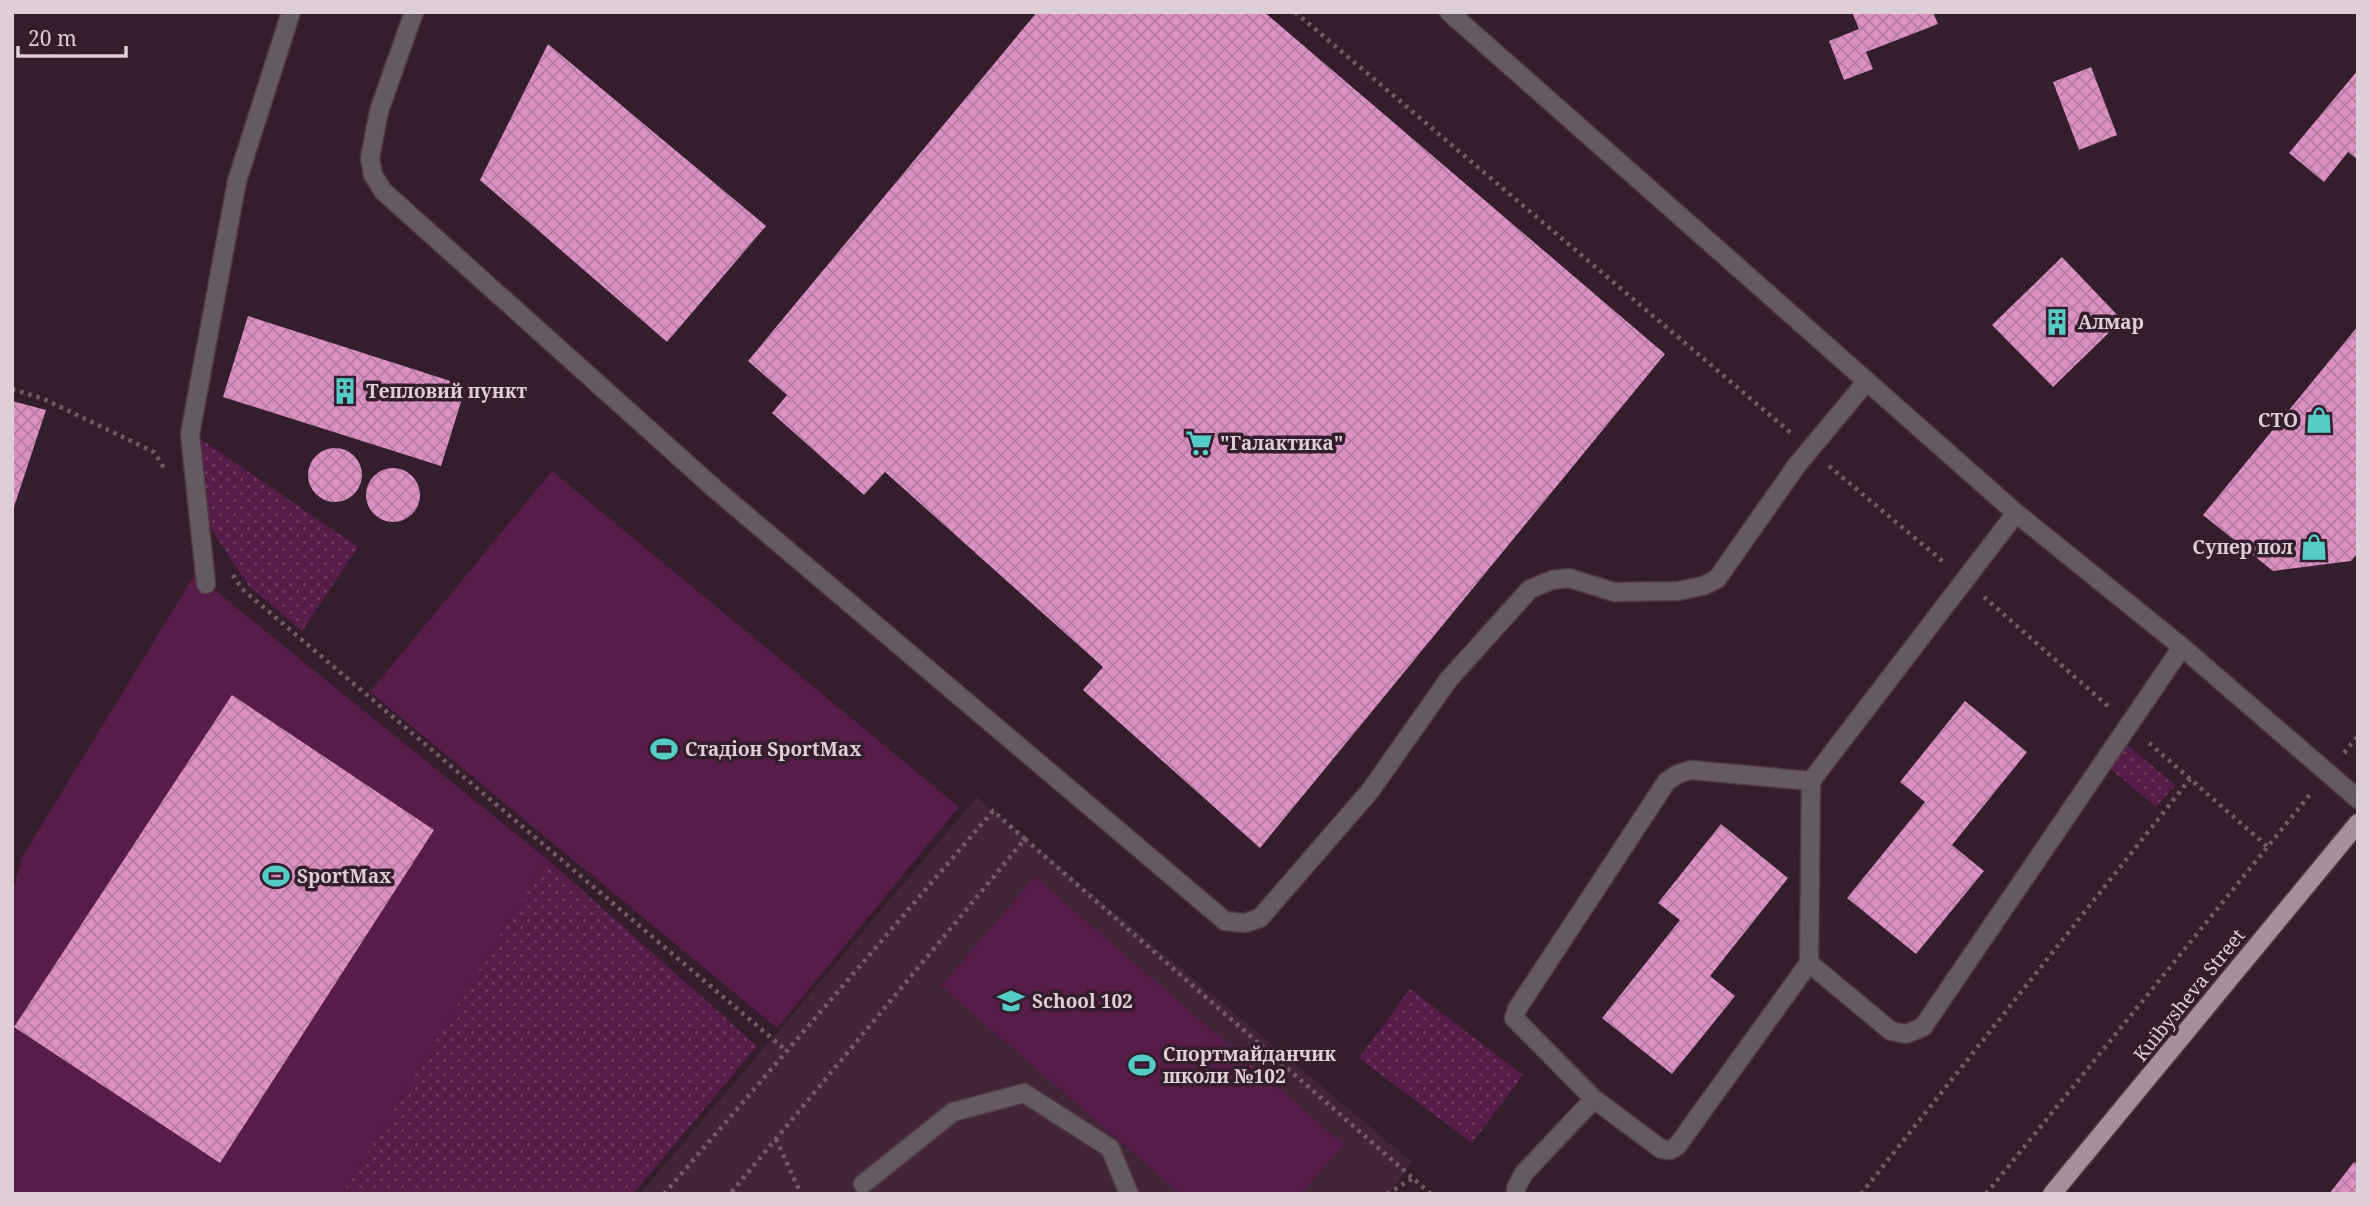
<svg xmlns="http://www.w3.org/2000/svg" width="2370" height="1206" font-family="'Noto Serif',serif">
  <defs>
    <pattern id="grass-dots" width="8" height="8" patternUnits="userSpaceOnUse" patternTransform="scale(1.75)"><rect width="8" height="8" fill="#571c47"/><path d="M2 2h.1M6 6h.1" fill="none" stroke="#6f3c61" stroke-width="1.8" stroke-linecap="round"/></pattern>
    <pattern id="building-cross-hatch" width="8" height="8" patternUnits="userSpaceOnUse" patternTransform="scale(1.75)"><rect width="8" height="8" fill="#db90c2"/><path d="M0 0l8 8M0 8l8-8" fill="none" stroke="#b57ca2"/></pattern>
  </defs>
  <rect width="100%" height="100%" fill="#341d2c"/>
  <!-- built -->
  <path fill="#422538" d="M977 797 1412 1162 1389 1194H640Z"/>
  <!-- grass -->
  <path fill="url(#grass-dots)" d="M196 436 358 547 302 631 248 585 206 521Z
    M2124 742 2175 785 2156 807 2105 764Z
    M547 859 757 1046 633 1194H338Z
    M1410 989 1523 1075 1472 1143 1359 1058Z"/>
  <!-- pitch -->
  <path fill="#571c47" d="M552 471 959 807 777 1028 370 692Z
    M195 574 547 859 342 1194H12V894L22 857Z
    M1035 877 1344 1145 1301 1194H1181L941 986Z"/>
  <!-- building -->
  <path fill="url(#building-cross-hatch)" d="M1037 12H1264L1665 354 1260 848 1083 690 1103 667 885 472 864 495 772 413 787 395 748 361Z
    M1852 12H1933L1938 24 1866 52 1873 69 1844 80 1829 41 1859 29Z
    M548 44 766 226 667 342 480 180Z
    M2091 67 2117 135 2079 150 2053 82Z
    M2358 70V160L2348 152 2324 182 2289 153Z
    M2062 257 2122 320 2053 387 1992 325Z
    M248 316 466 386 441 466 223 397Z
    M2358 326V553L2351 561 2273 571 2203 515Z
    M12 401 46 410 13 510H12Z
    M308 475a27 27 0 1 1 54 0a27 27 0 1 1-54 0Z
    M366 495a27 27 0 1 1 54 0a27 27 0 1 1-54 0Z
    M232 695 434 830 220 1163 14 1027Z
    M1965 701 2027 752 1952 845 1984 871 1916 954 1847 898 1925 802 1900 782Z
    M1721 824 1788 878 1710 976 1735 996 1672 1074 1602 1018 1680 920 1658 903Z
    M2354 1162 2358 1165V1194H2329Z"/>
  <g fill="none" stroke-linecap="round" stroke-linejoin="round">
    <defs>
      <path id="minor" d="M414 12 379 111 370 158 373 175 383 191 715 489 1225 921 1245 923 1260 918 1370 791 1449 679 1530 589 1552 580 1569 578 1614 592 1678 591 1703 586 1717 579 1797 465 1867 381
        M1449 12 2016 513 2182 647 2358 799
        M2016 513 1811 781 1809 963 1891 1031 1906 1034 1923 1027 2182 647
        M206 584 190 434 237 181 291 12
        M1809 963 1677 1146 1670 1150 1661 1149 1594 1099 1514 1018 1517 1009 1667 781 1678 774 1691 770 1811 781
        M863 1184 953 1112 1024 1093 1110 1148 1129 1194
        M1516 1194V1188L1524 1173 1594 1099"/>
      <path id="major" d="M2052 1194 2358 823"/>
    </defs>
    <!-- minor casing -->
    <use href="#minor" stroke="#4f3947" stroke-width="21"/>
    <!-- major casing -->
    <use href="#major" stroke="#4f3947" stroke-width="21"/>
    <!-- path -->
    <path stroke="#705c69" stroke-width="4.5" stroke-dasharray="3.5 5" stroke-linecap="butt" d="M1295 12 1791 433
      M12 389 44 399 154 452 164 468
      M1829 466 1946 564
      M233 575 242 589 787 1051
      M1984 597 2109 707
      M2149 743 2268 847
      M2344 753 2358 736
      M1025 839 1431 1194
      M776 1139 801 1194
      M664 1194 993 811 1025 839 730 1194
      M1387 1194 1413 1178
      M1861 1194 2190 779
      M1986 1194 2312 792"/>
    <!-- minor -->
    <use href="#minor" stroke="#665a62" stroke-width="18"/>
    <!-- major -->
    <use href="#major" stroke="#a68e9d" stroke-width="18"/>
  </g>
  <!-- icons -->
  <defs>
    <symbol id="building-bare" viewBox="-9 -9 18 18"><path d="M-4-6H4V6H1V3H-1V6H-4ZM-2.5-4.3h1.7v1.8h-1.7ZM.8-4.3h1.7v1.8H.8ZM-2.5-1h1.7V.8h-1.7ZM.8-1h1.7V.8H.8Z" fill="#54cdc7" stroke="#341d2c" stroke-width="2.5" paint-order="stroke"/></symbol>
    <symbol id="shop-bare" viewBox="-9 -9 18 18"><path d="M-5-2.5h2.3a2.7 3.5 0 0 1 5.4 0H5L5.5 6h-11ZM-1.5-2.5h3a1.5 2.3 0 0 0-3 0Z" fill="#54cdc7" stroke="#341d2c" stroke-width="2.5" paint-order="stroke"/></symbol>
    <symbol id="supermarket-bare" viewBox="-9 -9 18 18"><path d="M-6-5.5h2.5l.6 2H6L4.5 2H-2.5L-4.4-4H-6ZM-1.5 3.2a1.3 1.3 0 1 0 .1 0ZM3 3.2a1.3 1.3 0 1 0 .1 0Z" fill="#54cdc7" stroke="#341d2c" stroke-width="2.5" paint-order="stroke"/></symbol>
    <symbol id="stadium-bare" viewBox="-9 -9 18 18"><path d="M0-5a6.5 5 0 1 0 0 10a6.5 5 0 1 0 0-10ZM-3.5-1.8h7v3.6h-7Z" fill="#54cdc7" stroke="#341d2c" stroke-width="2.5" paint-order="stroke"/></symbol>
    <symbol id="school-bare" viewBox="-9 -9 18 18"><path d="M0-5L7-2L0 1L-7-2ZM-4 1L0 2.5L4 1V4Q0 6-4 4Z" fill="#54cdc7" stroke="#341d2c" stroke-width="2.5" paint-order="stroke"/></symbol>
  </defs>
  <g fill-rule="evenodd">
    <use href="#building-bare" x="2038" y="303" width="38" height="38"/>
    <use href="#building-bare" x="326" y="372" width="38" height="38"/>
    <use href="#shop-bare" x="2300" y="401" width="38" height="38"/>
    <use href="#supermarket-bare" x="1180" y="424" width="38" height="38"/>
    <use href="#shop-bare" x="2295" y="528" width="38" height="38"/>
    <use href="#stadium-bare" x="645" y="730" width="38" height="38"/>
    <use href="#stadium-bare" x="257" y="857" width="38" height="38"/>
    <use href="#school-bare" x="992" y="982" width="38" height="38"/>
    <use href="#stadium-bare" x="1123" y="1046" width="38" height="38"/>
  </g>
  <g text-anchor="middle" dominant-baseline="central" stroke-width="7" stroke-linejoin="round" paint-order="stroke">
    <!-- poi labels -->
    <g font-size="19" font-weight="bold" fill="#ddced7" stroke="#341d2c" text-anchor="start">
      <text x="2078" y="322">Алмар</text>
      <text x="366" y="391">Тепловий пункт</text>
      <text x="2298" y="420" text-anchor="end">СТО</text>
      <text x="1220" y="443">"Галактика"</text>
      <text x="2293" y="547" text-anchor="end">Супер пол</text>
      <text x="685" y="749">Стадіон SportMax</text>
      <text x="297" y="876">SportMax</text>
      <text x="1032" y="1001">School 102</text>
      <text x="1163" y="1054">Спортмайданчик<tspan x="1163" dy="22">школи №102</tspan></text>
    </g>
    <!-- street labels -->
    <g font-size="19" fill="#ddced7" stroke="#341d2c">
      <text transform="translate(2189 995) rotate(-51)">Kuibysheva Street</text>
    </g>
  </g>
  <!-- border -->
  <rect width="2370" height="1206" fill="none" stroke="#ddced7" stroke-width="28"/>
  <!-- scale -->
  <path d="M18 46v10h108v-10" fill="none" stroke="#ddced7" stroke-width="3.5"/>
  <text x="28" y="46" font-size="21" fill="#ddced7" stroke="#341d2c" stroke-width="5" paint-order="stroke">20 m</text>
</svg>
